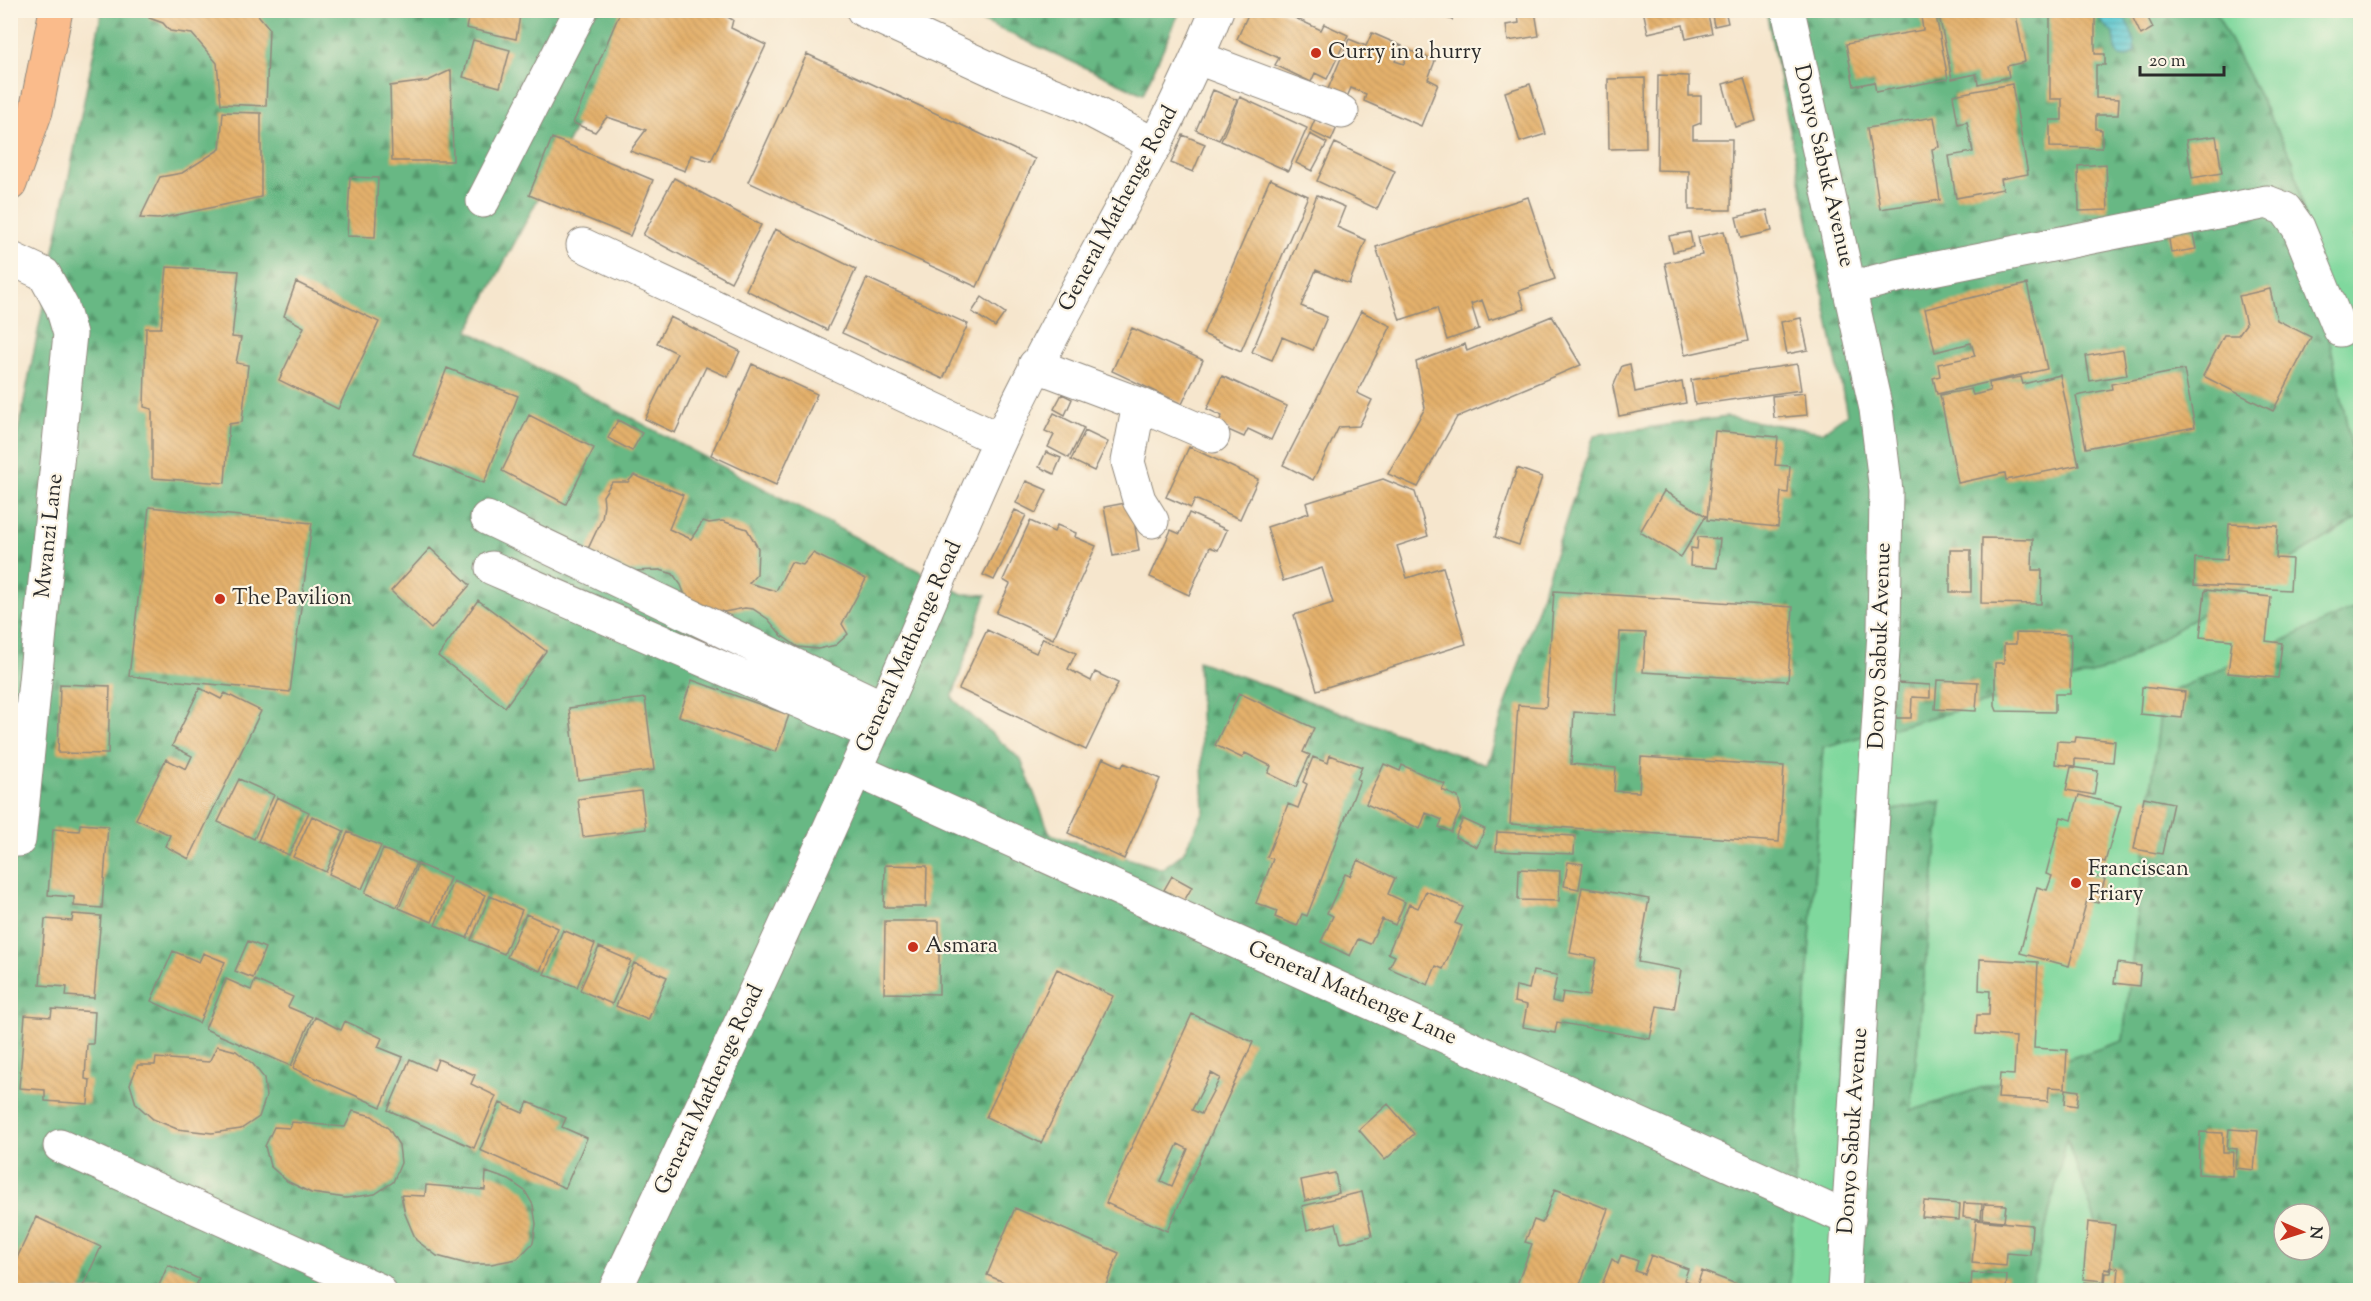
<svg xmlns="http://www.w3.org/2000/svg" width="2371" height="1301" font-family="'Sorts Mill Goudy',serif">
  <defs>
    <pattern id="forest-firs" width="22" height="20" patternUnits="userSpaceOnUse" patternTransform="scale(1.5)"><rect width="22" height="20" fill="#67b884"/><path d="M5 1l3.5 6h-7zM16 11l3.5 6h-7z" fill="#55966c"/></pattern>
    <pattern id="water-rules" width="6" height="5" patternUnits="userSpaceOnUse" patternTransform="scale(1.5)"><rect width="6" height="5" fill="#5ac7d0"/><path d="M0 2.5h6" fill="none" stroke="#4ba2a9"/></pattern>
    <pattern id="building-back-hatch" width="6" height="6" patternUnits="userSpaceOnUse" patternTransform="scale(1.5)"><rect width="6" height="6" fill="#e4b16c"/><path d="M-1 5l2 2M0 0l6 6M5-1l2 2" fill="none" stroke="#c4985e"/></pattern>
  </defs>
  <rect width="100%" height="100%" fill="#fcf5e5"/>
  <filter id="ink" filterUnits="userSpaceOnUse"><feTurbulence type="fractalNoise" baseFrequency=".0167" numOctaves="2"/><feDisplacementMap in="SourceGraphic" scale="12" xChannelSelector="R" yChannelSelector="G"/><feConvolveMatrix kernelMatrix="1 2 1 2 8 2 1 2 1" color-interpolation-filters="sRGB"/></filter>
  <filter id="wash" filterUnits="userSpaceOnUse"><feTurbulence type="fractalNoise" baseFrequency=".008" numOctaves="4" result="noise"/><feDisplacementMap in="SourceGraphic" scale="24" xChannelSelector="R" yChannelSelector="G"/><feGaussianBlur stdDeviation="1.35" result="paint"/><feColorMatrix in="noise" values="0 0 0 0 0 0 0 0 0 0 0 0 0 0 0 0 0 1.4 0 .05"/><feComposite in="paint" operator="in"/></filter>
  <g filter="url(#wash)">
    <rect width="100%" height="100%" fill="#f6e6cd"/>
    <!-- grass -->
    <path fill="#7fd89d" stroke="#558264" stroke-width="1.5" d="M2215 11H2352L2360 60V489L2293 161Z
      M2360 517V600L2354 608 2162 696 2123 1041 1911 1111 1941 802 1858 817 1831 1290H1789L1799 1101 1823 747 2113 668Z
      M2067 1137 2119 1290H2031Z"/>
    <!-- forest -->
    <path fill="url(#forest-firs)" stroke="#497258" stroke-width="1.5" fill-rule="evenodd" d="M102 11H637L468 331 962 594 986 595 952 698 1021 760 1050 834 1162 869 1183 853 1204 811 1198 661 1486 765 1594 435 1727 417 1822 432 1847 414 1766 11H2215L2293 161 2360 489V517L2113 668 1823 747 1799 1101 1789 1290H10L11 466Z
      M960 11H1180L1143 94Z
      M2360 600V1290H2119L2067 1138 2031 1290H1831L1858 817 1941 801 1911 1111 2123 1041 2162 696 2354 608ZM2284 1214H2320V1250H2284Z"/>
    <!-- water -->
    <path fill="url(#water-rules)" stroke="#42797e" stroke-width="1.5" d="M2107 12C2128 10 2134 35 2135 52L2127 57 2120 56 2116 49 2114 34 2101 21 2103 15Z"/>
    <g id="blocks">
      <!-- building -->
      <path fill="url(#building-back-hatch)" fill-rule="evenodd" d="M150 10H254L269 28 266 106 221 104 217 63 192 34 170 31 163 23 149 18Z
        M470 10H521L516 39 466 28Z
        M621 10H715L733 20 731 28 766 45 711 161 691 155 685 171 630 151 646 130 607 117 595 132 573 123Z
        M1250 10H1278L1321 30 1324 24 1348 35 1327 79 1315 73 1311 82 1275 65 1279 58 1237 39Z
        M1428 10H1456L1452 20Z
        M1643 10H1707L1712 33 1686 39 1683 25 1648 33Z
        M1711 10H1725L1728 23 1714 26Z
        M1920 10H1935L1948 79 1876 92 1874 82 1854 86 1846 44 1923 30Z
        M1962 10H2015L2025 62 2007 66 2009 77 1978 84 1976 74 1952 79 1939 15Z
        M2050 10H2095V54H2105V65H2096V98L2119 99 2118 115H2096V129L2102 130V148L2050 147V120H2062V99H2050Z
        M2141 10H2144L2153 28 2141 35 2132 16Z
        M1535 11 1539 36 1508 41 1506 25 1519 23 1518 14Z
        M1372 33 1402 46 1395 61 1404 64 1409 50 1435 61 1428 79 1438 84 1421 126 1364 101 1366 94 1351 88 1347 97 1328 89 1349 39 1366 46Z
        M473 40 510 50 500 87 463 77Z
        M807 54 1035 159 977 287 748 182Z
        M451 70 453 161H392L390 86 428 81Z
        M1658 75 1689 76V96H1701V123L1693 126V139H1732L1731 210H1689V171L1657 170Z
        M1645 78 1646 148 1609 149 1608 79Z
        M1744 78 1756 121 1735 127 1723 84Z
        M1530 84 1546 134 1520 142 1505 92Z
        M2012 84 2028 174 2001 179 2003 189 1956 198 1949 156 1973 152 1967 122 1958 124 1953 95Z
        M1213 90 1237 100 1219 140 1196 130Z
        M1240 97 1307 128 1288 171 1221 141Z
        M223 112 261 113V197L158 219 140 218 160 177 182 173 220 149Z
        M1316 117 1337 127 1331 141 1310 131Z
        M1934 117 1939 147 1932 149 1940 200 1880 209 1867 128Z
        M1310 134 1327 143 1312 171 1296 163Z
        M1183 135 1205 144 1193 172 1171 163Z
        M2216 136 2222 173 2192 178 2186 140Z
        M552 138 653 180 630 236 529 195Z
        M1335 143 1395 171 1377 209 1317 181Z
        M2106 164 2108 210 2079 211 2078 166Z
        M350 177 378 178 375 237 347 236Z
        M674 178 761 225 731 282 643 235Z
        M1270 179 1308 196 1241 351 1203 334Z
        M1317 195 1345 207 1337 227 1366 240 1349 284 1316 270 1301 306 1327 317 1313 350 1282 337 1272 360 1252 352Z
        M1528 197 1555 279 1519 291 1525 309 1489 320 1482 300 1471 304 1479 329 1447 340 1437 308 1400 320 1376 247Z
        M1767 210 1772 231 1741 238 1736 217Z
        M2192 228 2196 249 2171 253 2168 233Z
        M2360 228V248L2353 232Z
        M775 229 856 269 827 330 746 290Z
        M1724 231 1748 341 1685 355 1665 263 1702 255 1698 237Z
        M1690 232 1693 247 1673 252 1669 236Z
        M167 267 239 271 232 337 241 338 236 363 248 365 242 422 229 424 225 483 152 478V409L144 407 146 328H161Z
        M867 278 968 324 943 379 842 333Z
        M296 282 379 322 338 409 279 380 304 327 284 316Z
        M2027 284 2047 369 1937 394 1933 378 1940 376 1938 364 1975 356 1971 343 1935 352 1925 309Z
        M2270 289 2277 320 2311 337 2273 411 2203 376 2224 335H2238L2246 324 2239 296Z
        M982 297 1005 313 995 327 972 312Z
        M1361 311 1391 326 1357 393 1372 400 1359 426 1339 427 1313 480 1283 465Z
        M1552 316 1581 365 1457 417 1418 487 1388 474 1425 408 1416 362 1465 344 1467 351Z
        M670 317 740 351 728 377 706 367 675 433 645 419 677 353 657 343Z
        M1801 318 1808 350 1787 354 1781 322Z
        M1132 328 1203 360 1182 404 1112 371Z
        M2123 350 2127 375 2090 381 2086 356Z
        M752 364 817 394 776 485 711 455Z
        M1630 364 1635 392 1682 382 1686 403 1619 416 1613 387 1622 366Z
        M1797 364 1801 390 1695 405 1691 380Z
        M447 368 518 396 484 483 413 455Z
        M2184 370 2195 427 2086 448 2076 396 2112 389 2111 384Z
        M2060 375 2079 465 2006 480 2005 473 1958 483 1940 395 1971 389 1973 395 1990 391 1989 383 2021 377 2023 384Z
        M1222 376 1287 406 1271 440 1248 429 1244 437 1217 425 1222 416 1207 409Z
        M1805 393 1807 415 1774 418 1772 396Z
        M1062 394 1072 399 1065 415 1054 409Z
        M1054 413 1084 428 1069 458 1048 447 1054 435 1045 431Z
        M529 415 594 448 566 504 502 471Z
        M618 420 642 433 632 451 608 438Z
        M1085 431 1108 442 1094 471 1071 460Z
        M1715 431 1778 437 1775 465 1790 466 1788 493 1781 492 1778 527 1707 520Z
        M1189 447 1258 479 1240 519 1195 499 1191 508 1166 497Z
        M1046 452 1061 458 1054 474 1039 467Z
        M1517 468 1542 477 1519 545 1495 537Z
        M634 475 683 495 669 529 691 539 703 521 709 523 722 521 747 529 758 548 757 574 749 583 776 591 791 562 803 565 813 553 866 579 842 624 848 634 836 645 818 649 798 647 782 636 768 619 753 609 745 608 724 612 706 607 686 598 681 585 673 574 660 570 629 571 587 551 602 519 604 504 603 496 612 482H628Z
        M1383 479 1415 492 1428 536 1397 546 1407 578 1443 567 1466 644 1317 690 1294 615 1333 603 1322 568 1283 581 1267 527 1309 513 1306 503Z
        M1026 481 1047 490 1036 513 1016 503Z
        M1664 491 1706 516 1681 557 1640 532Z
        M1131 502 1139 551 1113 556 1104 507Z
        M149 507 312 523 290 692 129 676Z
        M1015 510 1026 515 994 580 983 575Z
        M1189 513 1227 530 1218 550 1210 547 1189 595 1150 577 1171 530 1180 534Z
        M1030 521 1054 532 1057 525 1076 533 1075 537 1096 546 1053 639 996 613 1010 584 1003 580Z
        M2229 524 2278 526 2276 558 2292 559 2290 590 2194 585 2195 558 2227 560Z
        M1698 537 1720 539 1717 568 1690 566 1691 548 1697 549Z
        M1982 538 2033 539 2032 570H2042L2041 604 1981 603Z
        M430 548 470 585 431 629 391 591Z
        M1950 550H1971V592H1950Z
        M2205 590 2271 597 2266 641 2282 643 2278 678 2228 673 2232 640 2200 637Z
        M1554 591 1793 607 1788 681 1643 672 1646 633 1620 632 1615 715 1574 712 1571 764 1616 768 1614 791 1639 792 1641 757 1784 766 1779 842 1510 824 1518 705 1546 707Z
        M478 600 546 651 505 707 438 656Z
        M987 630 1036 653 1043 638 1076 653 1068 669 1091 681 1095 672 1118 683 1086 750 959 689Z
        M2016 633 2071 634 2070 694H2055V712L1997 711 1995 706V663H2004V644H2016Z
        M692 680 789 715 776 752 679 716Z
        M1937 680 1978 682 1976 711 1935 709Z
        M1898 683 1930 685V698L1912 697 1911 718H1896Z
        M60 684 110 686 108 754 58 753Z
        M2142 687 2185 692 2182 718 2140 714Z
        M200 688 221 699 225 693 261 711 189 859 165 846 170 835 136 819 166 759 186 769 192 756 172 746Z
        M1239 693 1314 728 1303 752 1310 755 1296 787 1268 773 1271 766 1245 753 1242 758 1215 745Z
        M645 698 654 770 578 780 569 708Z
        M2076 737 2115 741 2113 762 2075 759V766L2055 764 2057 741 2075 742Z
        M1330 755 1362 767 1357 779 1360 780 1307 916 1302 914 1297 926 1275 917 1277 911 1256 903 1273 859 1267 857 1288 804 1298 808 1307 784 1303 782 1313 757 1328 763Z
        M1103 758 1122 767 1124 763 1160 779 1124 859 1068 833Z
        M1384 764 1400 771 1402 765 1445 784 1442 790 1458 797 1461 809 1451 832 1439 827 1442 820 1426 813 1420 829 1366 804Z
        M2071 767 2098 771 2094 795 2066 790Z
        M239 779 274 795 254 839 218 822Z
        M641 791 646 829 583 837 578 799Z
        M2079 795 2121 806 2105 862 2093 859 2089 875 2105 879 2098 903 2087 900 2069 966 2020 953 2037 887 2047 890 2052 876 2046 874 2061 817 2072 820Z
        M277 797 309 812 289 855 258 841Z
        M2144 797 2173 803 2162 854 2134 849Z
        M312 816 344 831 326 872 293 857Z
        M1463 819 1485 829 1477 847 1455 837Z
        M80 824 108 826 102 908 74 906V897L48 895 53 829 79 831Z
        M348 832 381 846 362 889 329 874Z
        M1497 832 1575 836 1574 854 1496 851Z
        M383 849 416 863 397 907 365 893Z
        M1358 860 1395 878 1388 894 1405 902 1395 925 1382 919 1370 944 1358 939 1350 956 1321 942 1333 916 1327 913 1345 874 1350 876Z
        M1568 862 1583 864 1579 889 1564 886Z
        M418 864 450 878 432 922 399 908Z
        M885 865 927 866 926 907H884Z
        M1519 869 1560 871 1559 901 1518 900Z
        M1172 876 1192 887 1184 901 1164 890Z
        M453 881 485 895 467 938 435 925Z
        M1582 887 1649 899 1638 962 1681 970 1674 1009 1657 1006 1650 1039 1557 1022 1555 1033 1523 1027 1527 1005 1514 1002 1516 986 1529 989 1533 971 1557 975 1552 1001 1561 1003 1563 992 1589 996 1596 958 1570 953Z
        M1426 891 1463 907 1455 923 1462 926 1443 969 1436 966 1428 985 1389 968 1395 956 1388 953 1409 904 1418 908Z
        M490 896 522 910 504 954 471 940Z
        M73 914 101 916 94 998 66 996 67 987 40 985 45 919 72 921Z
        M526 914 558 928 540 971 507 957Z
        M885 921H939V994L884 993Z
        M563 930 595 944 577 987 544 974Z
        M248 941 265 948 253 978 235 971Z
        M599 947 631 961 612 1004 580 990Z
        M173 951 199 962 203 953 225 962 199 1023 151 1001Z
        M1980 959 2038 962 2034 1048 2067 1050 2065 1088 2049 1087 2048 1101 1998 1098 2000 1074 2014 1075 2016 1037 1976 1034 1977 1015H1989L1990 991 1979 990Z
        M634 963 667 977 648 1020 616 1006Z
        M2117 963 2141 966 2139 986 2114 983Z
        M1057 969 1113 996 1041 1143 986 1117Z
        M226 979 251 990 255 980 293 997 288 1007 312 1017 291 1066 205 1029Z
        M52 1009 95 1012 93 1044H87L85 1079 90 1080 88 1104 45 1101V1090L19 1088 25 1015 51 1017Z
        M1192 1014 1253 1042 1167 1231 1106 1203ZM1211 1073 1220 1078 1201 1114 1192 1110ZM1178 1144 1188 1149 1172 1186 1161 1181Z
        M315 1017 341 1030 345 1021 382 1038 378 1047 403 1057 381 1107 293 1068Z
        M217 1046 236 1051 253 1064 264 1078 266 1097 259 1117 241 1129 212 1133 177 1129 153 1119 136 1104 130 1084 138 1065H155L156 1058 209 1062Z
        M410 1059 434 1070 438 1059 475 1075 471 1084 496 1096 474 1148 388 1110Z
        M2066 1089 2079 1091 2077 1106 2065 1104Z
        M528 1102 566 1118 562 1127 587 1138 565 1188 480 1150 500 1103 523 1113Z
        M1388 1104 1414 1134 1385 1160 1359 1130Z
        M353 1111 372 1116 389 1129 399 1145 401 1163 393 1182 375 1194 346 1198 311 1193 287 1181 270 1166 265 1146 274 1127 290 1128 292 1122 345 1127Z
        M2229 1129 2258 1131 2254 1170 2235 1168 2237 1149 2227 1148Z
        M2200 1132 2223 1133V1152H2233L2232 1176 2198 1174Z
        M486 1172 509 1180 525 1191 533 1205 536 1224 533 1243 517 1259 491 1264H467L437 1256 416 1240 405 1214 401 1195 425 1196 426 1185 485 1190Z
        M1335 1173 1339 1193 1305 1201 1301 1180Z
        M1555 1189 1608 1209 1578 1290H1515L1532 1244 1525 1242 1534 1220 1542 1223Z
        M1362 1192 1372 1236 1341 1243 1336 1223 1307 1230 1302 1206Z
        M1924 1201 1960 1204 1959 1220 1922 1217Z
        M1964 1203 1982 1204 1981 1219 1963 1217Z
        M1984 1204 2006 1205 2004 1221 1983 1219Z
        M1015 1208 1119 1253 1104 1290H1023L987 1275Z
        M36 1217 101 1247 81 1290H10V1273Z
        M1976 1220 2032 1225 2030 1255 2007 1253 2006 1266 1972 1263Z
        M2088 1222 2115 1225 2110 1270 2105 1269 2104 1281 2083 1279Z
        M1621 1255 1638 1261 1635 1271 1644 1274 1651 1255 1688 1269 1684 1280 1697 1285 1702 1271 1739 1285 1737 1290H1600L1612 1259 1618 1264Z
        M168 1265 199 1279 194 1290H157Z
        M2112 1267 2119 1268 2117 1290H2083L2084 1282 2105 1284 2106 1273H2111Z
        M1972 1273 2007 1275 2006 1290H1960V1285L1971 1286Z"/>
    </g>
  </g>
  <g filter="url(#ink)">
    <use href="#blocks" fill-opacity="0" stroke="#90887c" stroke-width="1.5"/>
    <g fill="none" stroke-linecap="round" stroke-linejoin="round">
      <defs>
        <path id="minor" d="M863 10 1004 75 1080 105 1156 145
          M1788 10 1876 409 1886 491 1884 632 1844 1290
          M1198 58 1342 112
          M483 201 581 10
          M583 245 1000 440
          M10 258 44 274 62 307 70 334 19 840
          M1850 288 1897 276 2267 202 2285 209 2298 227 2340 330
          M1035 365 1139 404 1213 436
          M1139 404 1128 462 1139 500 1152 521
          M487 518 884 708
          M492 568 872 733
          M856 770 1849 1219
          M60 1146 379 1290
          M615 1290C707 1098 796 904 883 709 925 617 962 521 1005 429 1072 287 1159 156 1217 10"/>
        <path id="major" d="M10 184 36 111 56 10"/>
      </defs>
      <!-- minor casing -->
      <use href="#minor" stroke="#90887c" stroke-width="35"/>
      <!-- major casing -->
      <use href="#major" stroke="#90887c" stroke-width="35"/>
      <!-- minor -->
      <use href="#minor" stroke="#fff" stroke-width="33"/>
      <!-- major -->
      <use href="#major" stroke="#fabb8b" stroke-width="33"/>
    </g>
  </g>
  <!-- markers -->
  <g fill="#c8321e" stroke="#fcf5e5" stroke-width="2">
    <circle cx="1316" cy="53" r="6"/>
    <circle cx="220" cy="599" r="6"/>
    <circle cx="2076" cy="883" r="6"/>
    <circle cx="913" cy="947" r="6"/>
  </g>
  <g text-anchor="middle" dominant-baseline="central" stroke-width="4.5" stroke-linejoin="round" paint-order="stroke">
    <!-- poi labels -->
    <g font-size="22" fill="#2b2b2b" stroke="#fcf5e5" text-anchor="start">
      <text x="1328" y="53">Curry in a hurry</text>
      <text x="232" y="599">The Pavilion</text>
      <text x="2088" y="870">Franciscan<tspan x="2088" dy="25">Friary</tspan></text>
      <text x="925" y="947">Asmara</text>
    </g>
    <!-- street labels -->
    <g font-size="22" fill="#2b2b2b" stroke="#fcf5e5">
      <text transform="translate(1823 166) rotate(77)">Donyo Sabuk Avenue</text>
      <text transform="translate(1119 209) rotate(-62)">General Mathenge Road</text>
      <text transform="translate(50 536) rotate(-84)">Mwanzi Lane</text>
      <text transform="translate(1881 646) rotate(-88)">Donyo Sabuk Avenue</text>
      <text transform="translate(910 647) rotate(-66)">General Mathenge Road</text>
      <text transform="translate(1352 994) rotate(24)">General Mathenge Lane</text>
      <text transform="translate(710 1090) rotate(-65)">General Mathenge Road</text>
      <text transform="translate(1854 1131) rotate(-86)">Donyo Sabuk Avenue</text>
    </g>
  </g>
  <!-- margin -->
  <rect width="2371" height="1301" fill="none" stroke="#fcf5e5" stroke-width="36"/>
  <!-- north arrow -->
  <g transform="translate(2302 1232) rotate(93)"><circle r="28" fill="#fcf5e5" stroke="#a8a49b" stroke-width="1.5"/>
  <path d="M0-4.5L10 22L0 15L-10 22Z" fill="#c8321e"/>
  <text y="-9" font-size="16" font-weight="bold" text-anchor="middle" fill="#2b2b2b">N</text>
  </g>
  <!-- scale -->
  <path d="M2140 66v9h84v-9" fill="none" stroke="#2b2b2b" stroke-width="3"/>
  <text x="2149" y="66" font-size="18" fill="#2b2b2b" stroke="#fcf5e5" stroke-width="4.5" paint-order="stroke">20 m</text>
</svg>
